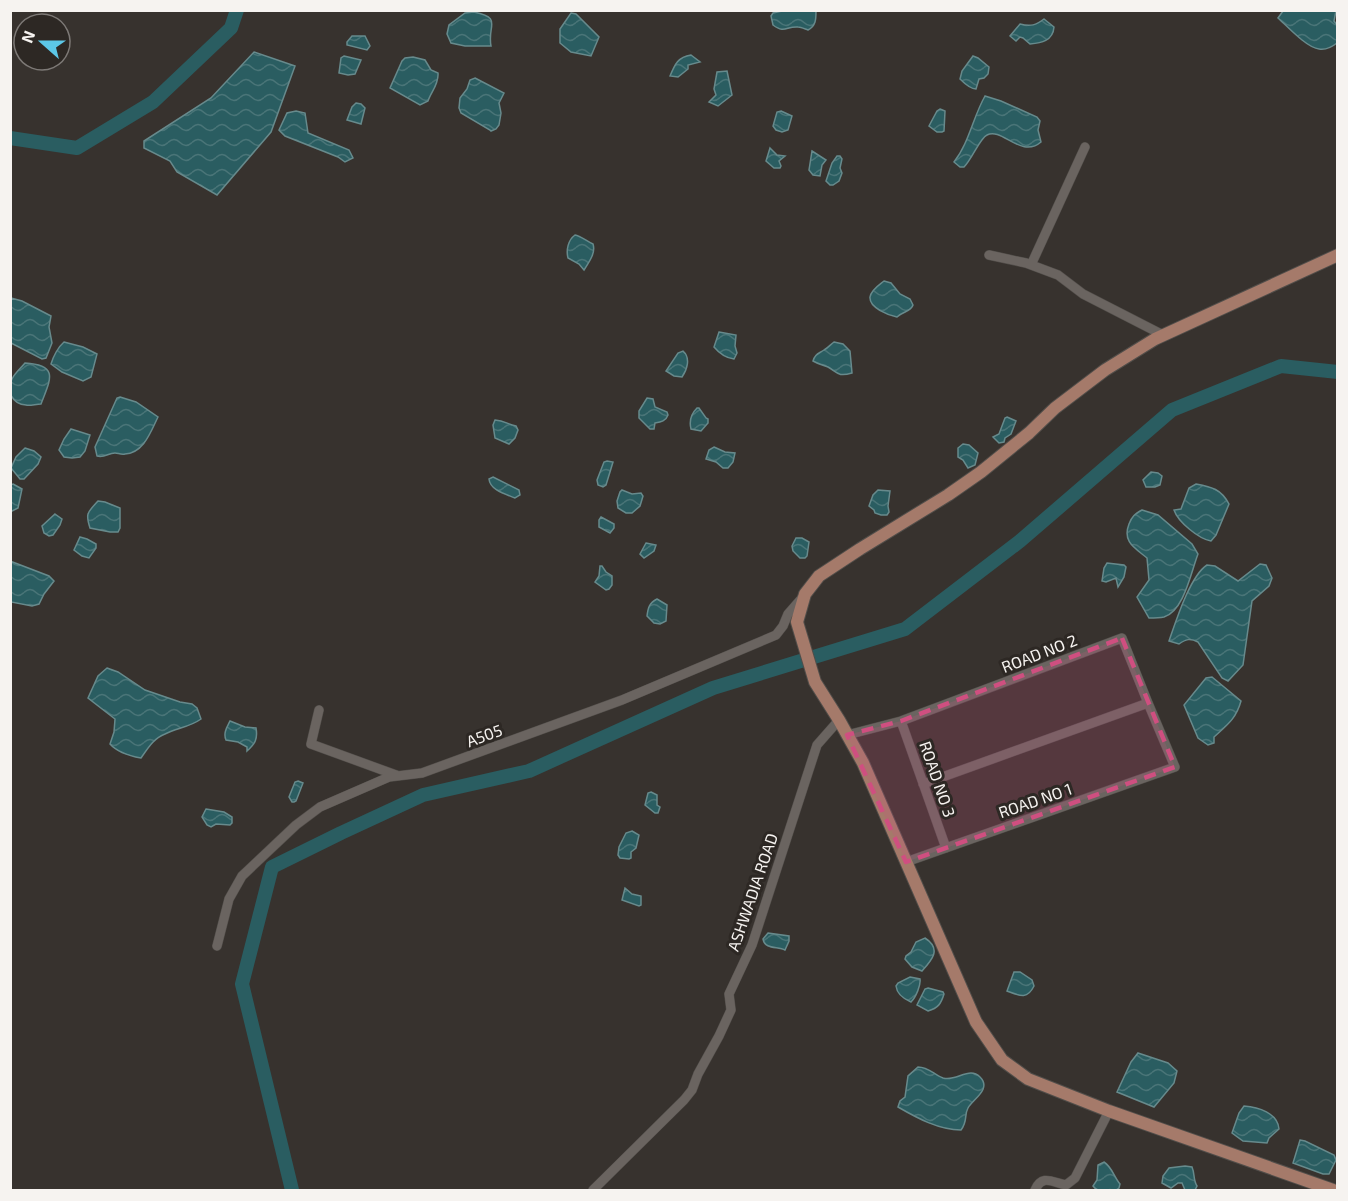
<svg xmlns="http://www.w3.org/2000/svg" width="1348" height="1201" font-family="'Exo 2',sans-serif">
  <defs>
    <pattern id="water-waves" width="16" height="10" patternUnits="userSpaceOnUse" patternTransform="scale(1.5)"><rect width="16" height="10" fill="#2a5d61"/><path d="M0 5q4-4 8 0t8 0" fill="none" stroke="#4a7578"/></pattern>
  </defs>
  <rect width="100%" height="100%" fill="#37322e"/>
  <!-- water -->
  <path fill="url(#water-waves)" stroke="#678a8c" stroke-width="1.5" d="M816 11C816 19 816 26 808 30 805 29 801 27 798 27 786 26 785 34 773 25L771 16 773 13 782 11Z
    M1283 11H1336L1334 21 1337 25V43C1332 47 1325 50 1319 49 1307 48 1287 26 1278 18Z
    M474 12C503 18 487 25 491 46H465L451 43 447 34 449 25 465 13Z
    M571 13 576 14 599 37 591 56 571 52 560 43V29Z
    M1044 19 1054 27C1053 41 1041 43 1030 44L1023 38 1020 37 1016 41 1010 36 1020 24C1031 27 1036 25 1044 19Z
    M352 36H365L370 46 367 50 347 45V42Z
    M254 52 295 66 271 132 217 195 177 172 170 161 144 148V141L211 98Z
    M691 55 700 62 688 65V69L678 77 670 76C675 64 678 57 691 55Z
    M344 56 361 60 355 74 348 75 339 73 341 58Z
    M973 56 978 58 989 67 988 74 984 78 979 79 976 89C970 89 964 83 960 79L962 71Z
    M413 57 425 60 431 70 438 73C439 84 431 92 428 101L420 105 390 88 402 61 405 58Z
    M727 71 732 95 718 106 709 102 716 95 714 89 717 72Z
    M475 78 504 93 499 103 501 113 499 125 496 129 491 131 490 130 461 113 459 108 460 98 467 89 470 80Z
    M985 96 1001 101 1037 117 1040 121 1038 130 1041 142C1021 159 1002 127 987 135 980 138 972 159 964 167H960L954 162C969 143 973 117 985 96Z
    M356 103 361 104 365 108 361 124 347 120 352 107Z
    M940 109 945 111 944 131 942 132H937L929 126 937 111Z
    M296 111 305 113 308 133 349 150 353 158 345 162 338 157 285 136 279 130 287 113Z
    M781 111 792 116 788 130 782 132 776 130 773 126 777 112Z
    M770 148 777 155 785 156 779 161 781 166 780 168H774L766 161Z
    M812 151 826 160 822 165 820 176 813 175 809 170Z
    M837 156H840L842 159 840 168 842 173 839 181 833 185H830L826 181 832 163Z
    M575 235C581 236 586 241 593 244 596 253 589 262 584 270L579 264 568 258C566 250 568 240 575 235Z
    M884 281 891 283 900 294 910 299 913 305C911 312 903 311 897 317 888 315 869 308 870 297 871 290 879 285 884 281Z
    M11 298 22 301 51 316 49 327 52 343 46 358 42 359 11 343Z
    M719 332 736 335 735 346 737 353 734 359C726 358 719 353 714 347Z
    M64 342 83 347 97 354 91 377 83 381 62 372 51 364C53 357 58 347 64 342Z
    M834 342 843 344 850 351 852 373C838 377 838 373 828 367 823 365 818 364 813 361 815 354 818 354 824 350 828 348 831 344 834 342Z
    M683 351C691 358 687 370 682 377L674 376 666 371 678 353Z
    M25 363C60 365 50 380 41 404 36 404 30 406 26 405 12 404 6 391 12 379 15 373 21 368 25 363Z
    M120 397 136 402 158 417C151 431 144 453 125 454 121 455 118 453 115 453 108 453 105 458 97 456L95 447 117 398Z
    M647 398 653 399 655 407 667 412 668 415C666 421 661 422 655 423L654 429H650L639 418V411Z
    M697 408H699L706 418 708 419V423L701 431 691 429C689 421 691 414 697 408Z
    M1007 417 1016 421 1011 434 1005 438 1004 442 999 443 993 437 999 434 1005 418Z
    M495 420C505 421 507 424 516 426L518 430 515 438 509 444 495 438 493 425Z
    M71 429 90 435 85 451 80 457 72 458 64 457 59 450 64 439Z
    M963 444 969 445 978 453 975 465 968 468 963 460 958 457V448Z
    M714 447 725 452 735 453 733 462 728 468H723L716 462 706 459 709 450Z
    M25 448 34 451 41 457 38 464 24 479H20L11 468 16 457Z
    M607 461 613 462 606 485 603 487 598 485 597 480 604 462Z
    M1151 472 1158 473 1162 476 1160 485 1155 487H1146L1143 480Z
    M493 477 519 490 520 495 515 498C505 494 490 490 489 479Z
    M13 484 22 489 18 508 12 511 11 510 10 485Z
    M1196 484C1212 487 1221 489 1229 504L1216 535 1211 541C1199 539 1178 522 1174 510L1181 509 1189 488Z
    M622 490 632 494 641 493 643 496 640 506 632 513H626L618 508 617 501 620 492Z
    M878 490 890 491 888 506 889 512 887 515H881L875 513 874 510 869 506 873 495Z
    M98 501 105 502 120 508V528L118 532H110L90 528C85 513 88 512 98 501Z
    M1142 510 1158 515 1192 544 1198 554C1191 572 1184 611 1164 617 1159 618 1154 618 1149 618L1137 597 1149 580 1147 558C1135 548 1122 542 1129 524 1132 516 1135 514 1142 510Z
    M55 514 62 519 60 525 53 535 49 536 44 533 42 526Z
    M601 517 614 524V528L610 533 599 527V520Z
    M80 537 87 539 96 544V548L89 558 82 556 74 550Z
    M796 538H802L809 542 807 556 805 558H800L793 551 792 546Z
    M646 543 656 545 654 551 644 558 640 554Z
    M10 561 49 576 54 581 44 594 39 604 32 606 11 602Z
    M1107 563 1124 565 1126 567 1124 577 1118 587 1116 578 1106 582 1102 581 1104 568Z
    M1260 564 1266 565 1272 578 1269 586 1252 601 1243 665 1228 681 1222 678 1198 642C1190 638 1186 639 1179 644L1169 641C1176 621 1190 576 1207 565L1215 566 1238 581Z
    M600 566H602L606 572 612 576V585L609 589 606 590 595 582 599 576Z
    M657 599 667 605 666 621 660 624 654 623 647 616C648 608 649 603 657 599Z
    M107 668 118 672 145 690 180 702 192 704 197 708 201 719C190 727 177 728 165 734 154 738 148 748 141 758 130 756 118 753 110 744L114 732 115 719 88 698 98 676Z
    M1212 677 1241 701C1236 719 1227 725 1214 737V743L1208 745 1198 738 1184 705 1206 678Z
    M230 721 245 727 256 728C258 739 255 744 247 751V747L238 742 226 740C223 733 227 727 230 721Z
    M298 781 303 783 296 801 294 802H292L289 797 295 782Z
    M651 792 657 795V805L660 807 658 813H655L645 805 648 793Z
    M206 809 224 812 232 817V823L230 825 216 824 211 827 207 825 202 817Z
    M632 831 639 835 636 848 631 852V858L629 859 620 858 618 855 619 847 626 833Z
    M625 888 632 894 641 896V905L639 906 622 900Z
    M768 933 789 936V941L785 950C778 946 765 950 763 939Z
    M925 938C942 949 932 960 922 971L912 967 905 959 906 956 911 952 916 942Z
    M1014 972H1020L1032 980 1034 986C1027 1000 1020 996 1007 991Z
    M910 977 920 979C921 985 916 997 911 1002 904 999 897 995 896 986L898 983Z
    M928 988 943 992 944 994C941 1004 938 1008 928 1011L917 1005 925 989Z
    M1138 1053 1168 1063 1177 1071 1174 1083 1154 1107 1117 1092 1131 1062Z
    M918 1067C929 1067 934 1075 943 1078 953 1081 962 1073 971 1073 975 1073 977 1074 980 1077 992 1089 973 1099 968 1108 964 1115 968 1121 961 1130 939 1130 917 1118 898 1107L900 1101 905 1097 908 1076Z
    M1244 1106C1258 1107 1278 1113 1279 1129L1269 1138 1267 1143 1243 1141 1232 1133 1239 1113Z
    M1300 1140 1305 1141 1334 1155 1336 1160 1329 1174H1323L1293 1163Z
    M1104 1162C1112 1167 1114 1177 1120 1184L1119 1188 1116 1190C1108 1191 1098 1193 1093 1186L1097 1180 1098 1165Z
    M1185 1166 1192 1167C1195 1174 1193 1180 1197 1186L1195 1190H1185L1182 1183H1178L1171 1188 1162 1183 1163 1176 1169 1168Z"/>
  <g fill="none" stroke-linecap="round" stroke-linejoin="round">
    <!-- river -->
    <path stroke="#2a5d61" stroke-width="14" d="M10 138 77 148 153 102 231 28 237 10
      M292 1190 242 984 272 867 341 833 423 795 529 771 713 688 905 629 1020 541 1172 410 1281 366 1338 372"/>
    <defs>
      <path id="minor" d="M989 255 1026 263 1058 275 1083 294 1163 335
        M1031 265 1085 147
        M319 710 311 744 396 775
        M901 721 946 848
        M847 735 901 721 1122 638 1148 703
        M906 862 1175 767 1148 703 923 784
        M217 946 229 899 242 876 296 825 320 807 389 777 422 773 622 700 776 635 783 626 788 614 802 598
        M593 1190 684 1100 692 1090 698 1074 719 1036 731 1010 729 994 752 945 817 745 839 720
        M1035 1190C1042 1174 1052 1182 1066 1185L1075 1178 1109 1111"/>
      <path id="major" d="M1333 1190 1109 1111 1028 1079 1002 1060 976 1022 863 763 839 720 815 682 797 622 805 594 819 576 860 549 948 495 981 472 1029 433 1055 408 1105 370 1155 339 1338 255"/>
    </defs>
    <!-- minor casing -->
    <use href="#minor" stroke="#524e4a" stroke-width="10"/>
    <!-- major casing -->
    <use href="#major" stroke="#524e4a" stroke-width="14"/>
    <!-- minor -->
    <use href="#minor" stroke="#6a6460" stroke-width="9"/>
    <!-- major -->
    <use href="#major" stroke="#a57a6a" stroke-width="12"/>
  </g>
  <!-- marked area -->
  <path fill="#cf4f80" fill-opacity="0.2" stroke="#cf4f80" stroke-width="4.5" stroke-dasharray="12 8" stroke-linejoin="round" d="M1122 638 1175 767 906 862 847 735 901 721Z"/>
  <g text-anchor="middle" dominant-baseline="central" stroke-width="6" stroke-linejoin="round" paint-order="stroke">
    <!-- street labels -->
    <g font-size="16" fill="#f6f3f0" stroke="#2d2824">
      <text transform="translate(1039 653) rotate(-21)">ROAD NO 2</text>
      <text transform="translate(484 735) rotate(-20)">A505</text>
      <text transform="translate(938 779) rotate(71)">ROAD NO 3</text>
      <text transform="translate(1035 800) rotate(-19)">ROAD NO 1</text>
      <text transform="translate(752 892) rotate(-71)">ASHWADIA ROAD</text>
    </g>
  </g>
  <!-- border -->
  <rect width="1348" height="1201" fill="none" stroke="#f6f3f0" stroke-width="24"/>
  <!-- north arrow -->
  <g transform="translate(42 42) rotate(291)"><circle r="28" fill="#2d2824" stroke="#7d7976" stroke-width="1.5"/>
  <path d="M0-4.5L10 22L0 15L-10 22Z" fill="#5cc7e7"/>
  <text y="-9" font-size="16" font-weight="bold" text-anchor="middle" fill="#f6f3f0">N</text>
  </g>
</svg>
